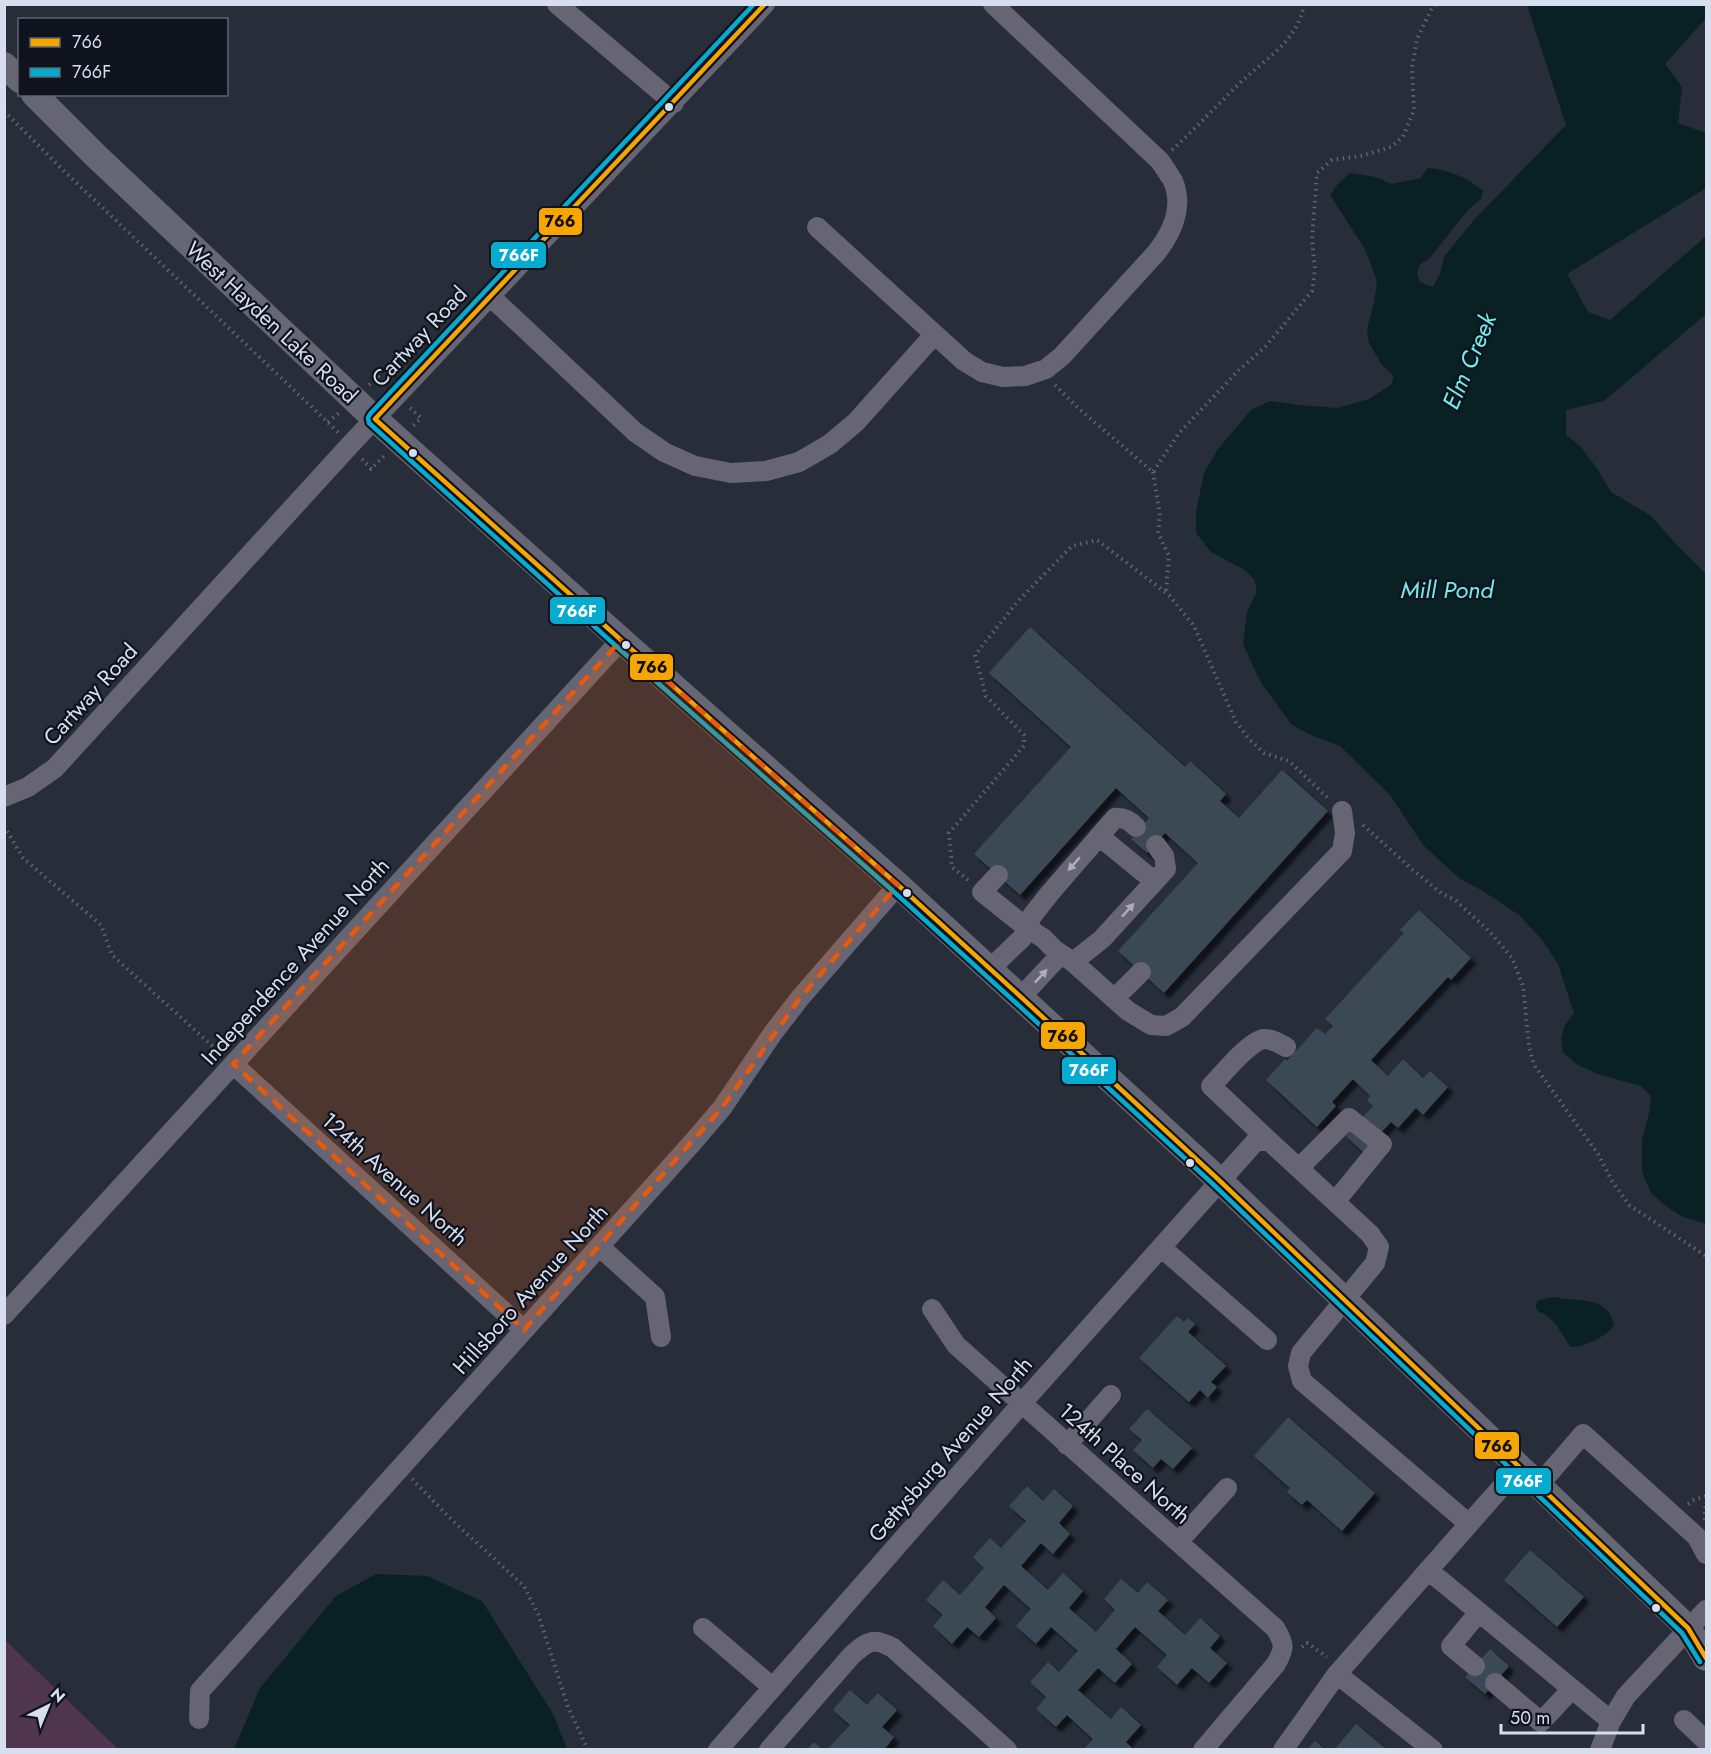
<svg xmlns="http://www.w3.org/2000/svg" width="1711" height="1754" font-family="Jost,sans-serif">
  <defs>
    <filter id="shadow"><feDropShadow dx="5.5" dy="5.5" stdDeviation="1.5" flood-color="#0009"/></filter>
  </defs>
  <rect width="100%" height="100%" fill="#272d39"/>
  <!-- green -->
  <path fill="#4f354d" d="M5 1640 118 1749H5Z"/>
  <!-- water -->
  <path fill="#092122" d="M1527 5H1706V18L1665 64 1682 87 1678 123 1706 133V188L1567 274 1588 312 1610 320 1706 236V314L1604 401 1566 410V435L1580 446 1596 467 1611 492 1651 516 1676 544 1706 574V1224L1681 1216 1666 1206 1651 1193 1642 1172V1140L1649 1113 1651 1096 1641 1086 1598 1074 1576 1064 1563 1052 1561 1037 1565 1025 1574 1013 1558 964 1543 941 1519 915 1483 891 1460 879 1423 845 1390 795 1340 746 1311 735 1291 724 1260 681 1243 644 1247 612 1257 592 1254 579 1243 569 1211 552 1196 533V512L1204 473 1218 449 1251 410 1270 401 1299 405 1337 408 1369 399 1391 385 1394 376 1382 365 1369 343 1367 329 1374 303 1377 281 1365 249 1330 195 1338 184 1350 173 1375 177 1392 184 1421 178 1427 168C1444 168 1471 179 1483 191L1481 199 1467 211 1429 259 1420 264 1417 273 1420 282 1433 287 1440 274 1444 257 1473 221 1566 125Z
    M1555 1297C1578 1303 1608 1294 1614 1325 1609 1335 1583 1348 1571 1347 1561 1334 1555 1317 1539 1312L1535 1306 1539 1300Z
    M376 1574 427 1576 482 1601 553 1714 567 1749H234L260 1688 336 1596Z"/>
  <!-- building -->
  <path fill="#3a4a55" filter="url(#shadow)" d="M1030 627 1185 767 1190 761 1212 781 1226 794 1220 801 1239 818 1282 770 1328 811 1164 993 1118 951 1198 863 1165 833 1147 853 1131 839 1149 818 1116 788 1020 895 974 854 1071 747 989 673Z
    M1419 910 1471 958 1451 980 1448 977 1371 1060 1388 1076 1403 1059 1423 1078 1430 1071 1448 1087 1423 1115 1416 1108 1398 1128 1391 1122 1363 1152 1346 1136 1373 1106 1367 1100 1370 1096 1353 1079 1332 1102 1336 1106 1317 1127 1266 1080 1285 1059 1287 1061 1317 1028 1325 1034 1333 1026 1325 1019 1404 933 1400 930Z
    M1177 1316 1184 1322 1188 1318 1195 1324 1188 1332 1226 1366 1211 1382 1217 1387 1208 1398 1200 1390 1189 1402 1139 1358Z
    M1147 1409 1192 1448 1173 1469 1161 1459 1153 1468 1133 1450 1142 1440 1129 1429Z
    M1288 1417 1375 1493 1342 1531 1307 1500 1302 1505 1287 1492 1290 1488 1254 1456Z
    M1027 1486 1043 1501 1054 1489 1073 1506 1059 1523 1070 1534 1053 1554 1041 1543 1021 1566 1048 1590 1063 1573 1083 1591 1069 1608 1096 1632 1115 1610 1104 1599 1121 1579 1138 1593 1147 1582 1168 1600 1158 1611 1185 1635 1200 1618 1220 1636 1210 1648 1227 1663 1209 1683 1192 1668 1177 1685 1157 1667 1167 1655 1135 1627 1116 1649 1132 1664 1115 1683 1098 1668 1078 1690 1111 1719 1121 1707 1141 1725 1126 1742 1134 1750H1083L1093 1739 1067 1715 1056 1727 1036 1709 1046 1697 1030 1682 1048 1662 1059 1672 1078 1651 1051 1627 1036 1644 1016 1626 1031 1609 1004 1585 985 1607 996 1618 979 1637 967 1627 952 1644 933 1626 943 1615 926 1600 943 1580 960 1595 984 1568 973 1557 990 1538 1001 1548 1026 1521 1009 1506Z
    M1530 1550 1584 1597 1557 1627 1504 1580Z
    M1490 1649 1509 1666 1485 1694 1465 1677Z
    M850 1690 867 1705 878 1693 897 1710 882 1727 894 1737 884 1750H867L865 1747 863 1750H827L850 1725 833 1710Z
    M1356 1724 1387 1750H1334Z
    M1315 1741 1325 1750H1307Z
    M814 1742 823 1750H807Z"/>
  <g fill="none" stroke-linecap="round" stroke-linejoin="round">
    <!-- path -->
    <path stroke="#636470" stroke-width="4" stroke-dasharray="1.5 4.5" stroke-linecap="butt" d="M4 111 63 170 339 433
      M1172 150C1196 128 1218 104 1241 82 1266 58 1298 41 1304 4
      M369 385 378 377 385 384
      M1055 385 1078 408 1153 472 1179 433 1239 370 1266 346 1312 291 1315 269 1312 240 1317 173 1332 160 1361 156 1391 147 1403 137 1414 110 1412 67 1417 39 1431 10 1436 4
      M410 408 421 418 413 426
      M328 422 339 413
      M362 459 371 469 385 455
      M1153 472 1160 515 1158 533 1169 556 1166 593
      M1363 825 1413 870 1441 893 1455 900 1489 931 1512 958 1523 986 1529 1046 1534 1065 1598 1154 1612 1181 1629 1205 1706 1256
      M4 826 23 858 101 925 112 955 219 1052
      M968 880 952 867 949 833 1024 746V735L986 696 975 655 1018 601 1072 546 1097 540 1169 595 1194 626 1236 722 1249 739 1264 753 1289 761 1329 799
      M412 1479 454 1522 524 1586 538 1614 568 1707 588 1750
      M1688 1504 1694 1500 1706 1496
      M1705 1520V1509L1706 1502
      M1302 1647 1307 1643 1327 1657"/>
    <!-- minor -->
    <path stroke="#676473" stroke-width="20" d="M557 4 674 103
      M817 227 964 361 982 372 1003 377 1025 376 1046 369 1062 356 1156 253C1172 233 1184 207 1173 181 1169 174 1164 167 1160 161L993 4
      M490 296 635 432 664 452 695 466 731 473 766 471 799 462 830 444 856 422 934 335
      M4 797 28 787 55 768 350 445 765 4
      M1099 836 1154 881
      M998 875 982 892 1027 928 1043 938 1055 950 1073 962 1128 1011 1151 1025 1166 1026 1182 1017 1342 851 1345 833 1342 811
      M1073 962 1102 939 1166 869 1164 856 1156 845
      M990 969 1022 938 1032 916 1050 893 1115 818C1123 817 1130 821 1136 827
      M1021 997 1061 954
      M1114 999 1141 972
      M233 1064 524 1330
      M1267 1139 1211 1086C1222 1075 1249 1041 1264 1039 1272 1039 1279 1043 1286 1047
      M1299 1168 1349 1118 1382 1144 1335 1202
      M600 1247 655 1297 661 1337
      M1162 1248 1267 1340
      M932 1309 956 1345 1275 1628C1285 1644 1285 1648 1276 1664L1203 1750
      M4 1315 621 640
      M1067 1445 1111 1395
      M1539 1485 1583 1434 1697 1537 1706 1554
      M1178 1542 1227 1488
      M1428 1570 1611 1721
      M703 1628 772 1687
      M1475 1666 1451 1646 1479 1612
      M1337 1674 1433 1750
      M1495 1683 1541 1722 1572 1689
      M199 1719 200 1691 693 1142 722 1108 773 1033 800 998 898 885
      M1684 1720 1706 1741
      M718 1750 1023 1402 1255 1142 1267 1139 1370 1234 1379 1247 1375 1263 1301 1353 1298 1366 1302 1381 1469 1524
      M769 1750 852 1655C868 1641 874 1637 893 1648L1007 1750
      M1283 1750 1337 1674 1520 1466
      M1600 1750 1611 1721 1626 1696 1706 1610"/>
    <!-- major -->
    <path stroke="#666674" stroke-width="26" d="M4 65 20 80
      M34 94 96 156 375 419 621 640 898 885 1220 1181 1688 1628 1706 1658"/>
    <defs>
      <path id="bus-1" d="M765 4 375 419 621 640 898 885 1021 997 1220 1181 1688 1628 1706 1658"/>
      <path id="bus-2" d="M754 4 370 414 368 418 369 423 616 646 893 891 1016 1003 1215 1186 1682 1633 1700 1662"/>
    </defs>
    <!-- bus-1 casing -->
    <use href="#bus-1" stroke="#0e131d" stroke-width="9"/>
    <!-- bus-2 casing -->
    <use href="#bus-2" stroke="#0e131d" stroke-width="9"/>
    <!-- bus-1 -->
    <use href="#bus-1" stroke="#f7a600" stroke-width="4.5"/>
    <!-- bus-2 -->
    <use href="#bus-2" stroke="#06acd0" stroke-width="4.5"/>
  </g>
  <!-- one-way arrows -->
  <defs><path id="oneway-solid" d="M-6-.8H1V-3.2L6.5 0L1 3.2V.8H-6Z" transform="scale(1.5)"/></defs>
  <g fill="#aaaebd">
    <use href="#oneway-solid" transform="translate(1074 864) rotate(131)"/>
    <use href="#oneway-solid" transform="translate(1128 910) rotate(-48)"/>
    <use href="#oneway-solid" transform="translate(1041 976) rotate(-47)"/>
  </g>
  <!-- marked area -->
  <path fill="#e8590c" fill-opacity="0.2" stroke="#e8590c" stroke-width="4.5" stroke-dasharray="12 8" stroke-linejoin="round" d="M621 640 898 885 800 998 722 1108 524 1330 233 1064Z"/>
  <!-- markers -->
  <g fill="#d7dfef" stroke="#0e131d" stroke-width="2">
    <circle cx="669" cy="107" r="5"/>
    <circle cx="413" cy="453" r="5"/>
    <circle cx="626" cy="645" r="5"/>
    <circle cx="907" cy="893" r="5"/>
    <circle cx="1190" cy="1163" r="5"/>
    <circle cx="1656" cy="1608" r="5"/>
  </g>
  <g text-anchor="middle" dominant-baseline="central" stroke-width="4.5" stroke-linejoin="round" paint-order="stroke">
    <!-- street labels -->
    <g font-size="22" fill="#d7dfef" stroke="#0e131d">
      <text transform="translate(272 322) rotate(43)">West Hayden Lake Road</text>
      <text transform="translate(419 336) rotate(-47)">Cartway Road</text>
      <text transform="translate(90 694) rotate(-48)">Cartway Road</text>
      <text transform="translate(295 961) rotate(-48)">Independence Avenue North</text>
      <text transform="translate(395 1179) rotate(42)">124th Avenue North</text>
      <text transform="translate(530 1289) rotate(-48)">Hillsboro Avenue North</text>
      <text transform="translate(950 1449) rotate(-49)">Gettysburg Avenue North</text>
      <text transform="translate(1125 1463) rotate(42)">124th Place North</text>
    </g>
    <!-- water labels -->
    <g font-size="24" font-style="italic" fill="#73eced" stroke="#0e131d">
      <text transform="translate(1469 361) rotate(-67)">Elm Creek</text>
      <text x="1447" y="589">Mill Pond</text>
    </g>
  </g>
  <g stroke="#0e131d" stroke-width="2">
    <rect x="538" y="207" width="45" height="29" rx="6" fill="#f7a600"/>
    <rect x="490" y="241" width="57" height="28" rx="6" fill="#06acd0"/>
    <rect x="549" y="596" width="57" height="29" rx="6" fill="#06acd0"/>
    <rect x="629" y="653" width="45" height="28" rx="6" fill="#f7a600"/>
    <rect x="1040" y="1021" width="46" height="29" rx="6" fill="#f7a600"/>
    <rect x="1061" y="1056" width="56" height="29" rx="6" fill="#06acd0"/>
    <rect x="1474" y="1431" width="46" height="29" rx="6" fill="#f7a600"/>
    <rect x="1495" y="1467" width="57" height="28" rx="6" fill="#06acd0"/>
  </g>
  <g font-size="16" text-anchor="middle" font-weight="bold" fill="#fff">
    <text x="519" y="261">766F</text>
    <text x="577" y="617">766F</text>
    <text x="1089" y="1076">766F</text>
    <text x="1523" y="1487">766F</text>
  </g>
  <g font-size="16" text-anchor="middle" font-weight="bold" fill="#111">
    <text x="560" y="227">766</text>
    <text x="652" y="673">766</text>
    <text x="1063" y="1042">766</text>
    <text x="1497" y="1452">766</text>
  </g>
  <!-- border -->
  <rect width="1711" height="1754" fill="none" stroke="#d7dfef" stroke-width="12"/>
  <!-- legend -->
  <rect x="18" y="18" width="210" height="78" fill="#0e131d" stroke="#5e6571" stroke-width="1.5"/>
  <rect x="30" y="38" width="30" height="9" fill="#f7a600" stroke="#5e6571" stroke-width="1.5"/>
  <text x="72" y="48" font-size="18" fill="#d7dfef">766</text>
  <rect x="30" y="68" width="30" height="9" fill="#06acd0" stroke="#5e6571" stroke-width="1.5"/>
  <text x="72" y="78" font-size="18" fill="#d7dfef">766F</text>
  <!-- north arrow -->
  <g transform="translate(48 1706) rotate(43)" stroke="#0e131d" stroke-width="4.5" paint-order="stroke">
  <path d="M0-4.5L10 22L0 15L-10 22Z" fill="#d7dfef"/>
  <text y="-9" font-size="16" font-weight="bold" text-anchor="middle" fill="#d7dfef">N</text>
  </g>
  <!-- scale -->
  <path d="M1501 1724v9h142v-9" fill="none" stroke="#d7dfef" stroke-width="3"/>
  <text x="1510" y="1724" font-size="18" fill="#d7dfef" stroke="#0e131d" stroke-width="4.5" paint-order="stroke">50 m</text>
</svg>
